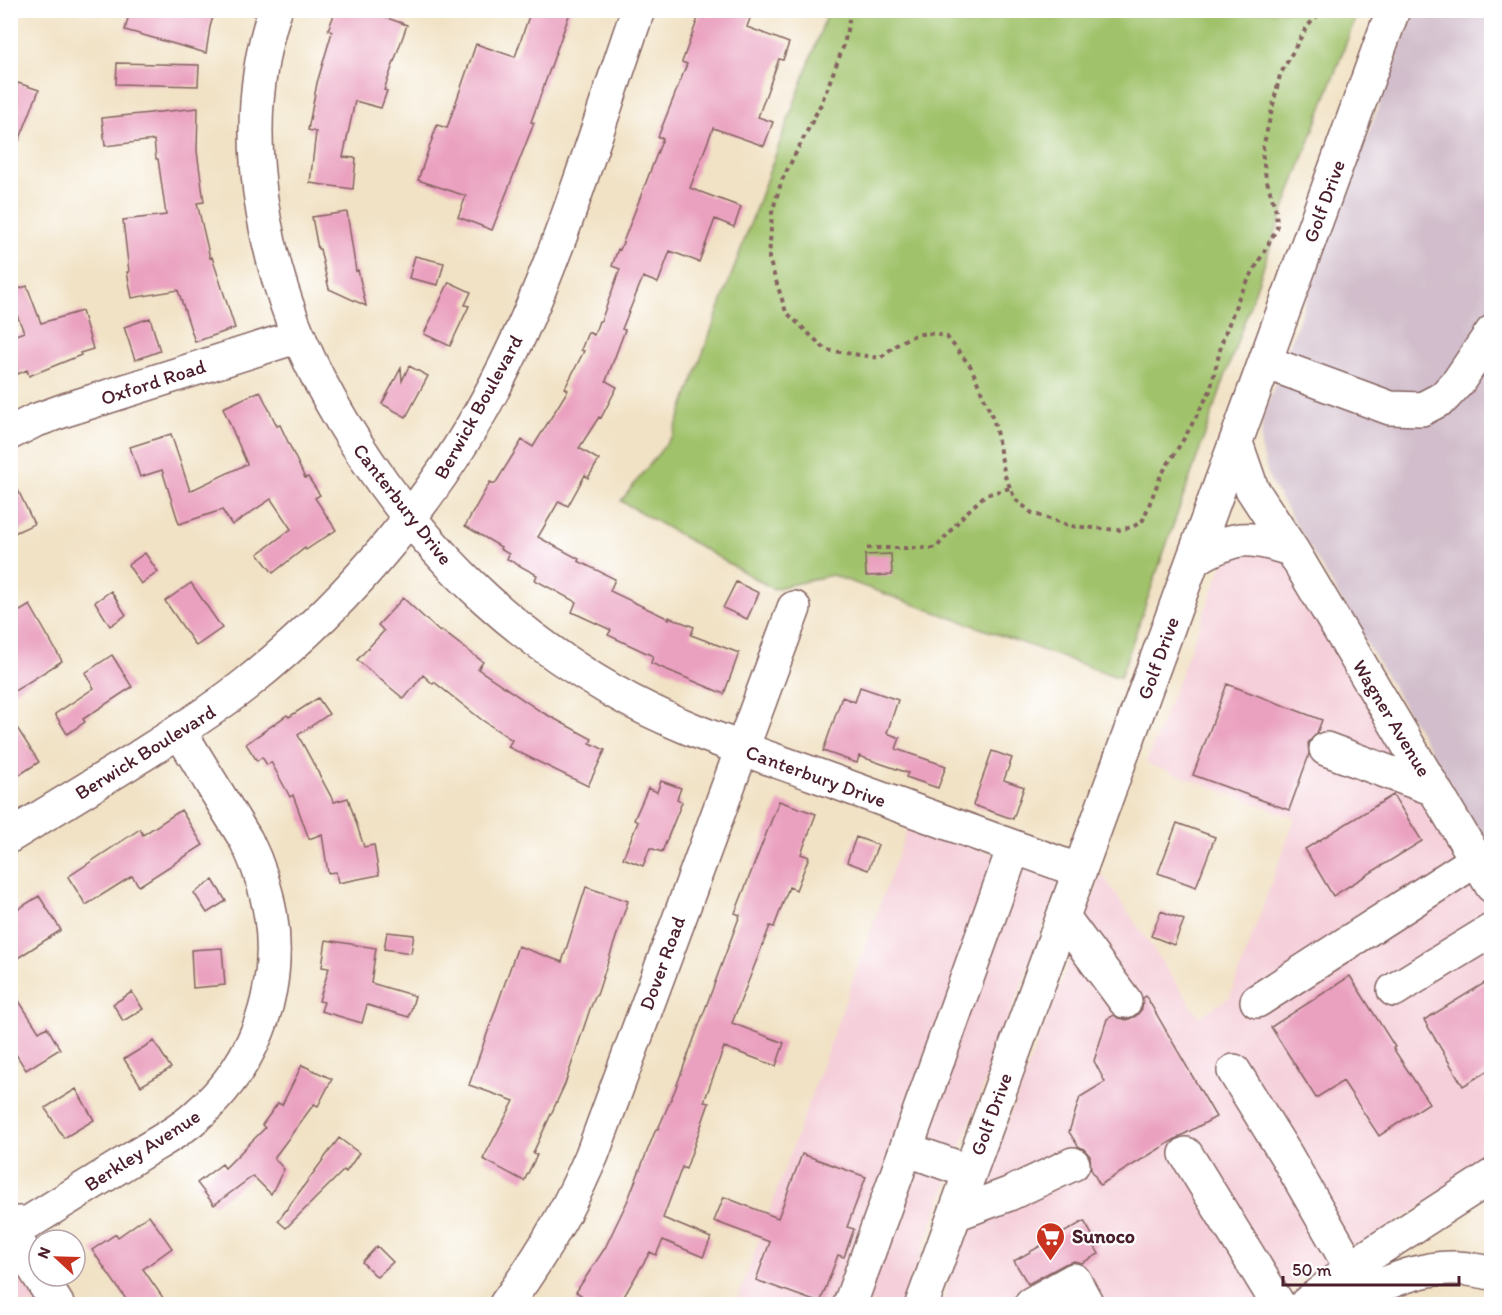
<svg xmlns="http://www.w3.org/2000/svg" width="1502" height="1315" font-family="Itim,sans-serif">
  <rect width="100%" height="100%" fill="#fff"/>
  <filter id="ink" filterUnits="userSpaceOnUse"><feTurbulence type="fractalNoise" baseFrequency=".0167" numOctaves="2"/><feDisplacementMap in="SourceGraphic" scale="12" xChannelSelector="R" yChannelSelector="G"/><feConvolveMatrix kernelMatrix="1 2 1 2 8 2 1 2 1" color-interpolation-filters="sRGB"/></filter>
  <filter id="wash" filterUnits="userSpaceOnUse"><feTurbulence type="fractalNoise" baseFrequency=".008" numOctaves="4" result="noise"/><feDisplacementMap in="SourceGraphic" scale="24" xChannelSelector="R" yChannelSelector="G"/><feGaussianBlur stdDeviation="1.35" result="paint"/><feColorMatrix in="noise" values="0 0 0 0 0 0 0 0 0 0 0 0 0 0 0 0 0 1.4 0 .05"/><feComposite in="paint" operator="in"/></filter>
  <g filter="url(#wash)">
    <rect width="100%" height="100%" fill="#f1e2c5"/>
    <!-- built -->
    <path fill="#f5cfd9" d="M1253 551 1284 557 1491 911V1163L1371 1238 1255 1304H942L955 1259 1102 874 1199 1017 1230 997 1295 818 1146 763 1224 562Z
      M909 824 1061 879 902 1304H736Z
      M10 1209 69 1304H11Z"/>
    <!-- industrial -->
    <path fill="#d1bdcb" d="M1414 11H1491L1492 842 1487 845 1270 481 1261 449 1262 419Z"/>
    <!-- green -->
    <path fill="#a0c26b" stroke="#75704b" stroke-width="1.5" d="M828 11H1358L1277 228 1120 678 832 575 773 589 621 501 673 435Z"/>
    <g id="blocks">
      <!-- building -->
      <path fill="#eaa1bf" d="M130 10H215L210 27 206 53 125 30Z
        M336 10H365L407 25 384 90 387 91 381 108 355 101 343 157 356 158 353 189 310 183 316 132 308 130 317 83 332 32 328 30Z
        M531 10H571L531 122 534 123 492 230 458 217 466 196 418 180 437 125 447 128 476 44 515 57Z
        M701 10H753L747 27 789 43 783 60 779 59 758 117 773 122 764 146 713 128 690 188 741 207 734 227 715 219 699 262 670 251 658 283 643 277 622 329 625 330 606 381 617 387 601 418 599 417 579 448 599 460 588 478 585 475 568 506 559 501 538 537 579 559 578 561 615 579 610 591 669 619V617L694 627 691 635 739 653 724 694 651 663 653 656 608 635 611 630 572 612 576 602 535 580 537 575 507 559 509 554 500 549 501 547 465 526 490 482 495 484 522 440 533 447 568 390 565 388 584 351 581 350 588 332 594 335 599 321H601L620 269 612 266 618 249 620 250 663 138 658 137 687 64 682 62Z
        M117 63 199 65 198 86 116 84Z
        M18 83 39 90 12 159 10 158V105Z
        M198 108 197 151 204 202 197 203 210 258 212 257 235 328 195 342 178 290 132 298 127 272H129L123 220 166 215 158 159H156L154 140 105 146 102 118Z
        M347 212 356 271 358 270 366 306 329 289 320 249H318L312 217Z
        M415 256 444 263 438 285 409 278Z
        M449 282 471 292 465 305 469 306 450 346 424 334Z
        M27 286 41 323 82 311 93 349 80 353 81 355 29 376 27 370 18 374 10 354V337L24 332 10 298V292Z
        M150 318 160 351 135 360 124 327Z
        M409 366 428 376 406 417 382 404 401 368 402 381Z
        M260 391 277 426 280 425 305 478 308 477 320 495 315 498 336 530 306 550 305 548 273 573 258 554 291 529 271 499 232 525 222 510 179 524 162 470 140 477 130 447 171 434 190 491 247 464 223 408Z
        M10 473 34 524 10 535Z
        M145 553 158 572 141 584 128 565Z
        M891 554 892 575 866 576 865 555Z
        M736 582 759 593 747 619 723 608Z
        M191 583 222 628 196 646 165 601Z
        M111 591 126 615 110 626 95 602Z
        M403 598 440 632 441 630 483 662 478 669 540 711 592 739 590 743 605 750 588 786 508 747 512 740 482 720 434 682 433 684 423 675 404 699 357 660 384 631 378 625Z
        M30 605 62 661 10 694V617Z
        M112 655 132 687 83 719 85 722 67 734 55 714 94 688 85 673Z
        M1227 684 1322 720 1317 733 1308 743 1309 755 1289 810 1193 775Z
        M860 687 898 700 887 733 900 738 896 749 946 766 938 788 906 777 908 773 859 756 857 763 823 751 842 697 855 702Z
        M318 698 329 714 298 735 334 802 348 798 364 847 374 845 379 875 338 883 336 872 328 873 322 834 309 839 293 795 290 797 271 762 267 765 262 757 257 761 246 744 287 715 289 717Z
        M10 717 39 762 10 781Z
        M992 751 1012 758 1004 780 1024 787 1013 819 973 805Z
        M661 781 681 788 677 799 682 802 662 852 650 848 643 866 623 858 638 822 634 820 648 788 657 792Z
        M1393 795 1422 841 1333 896 1305 849Z
        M779 801 816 814 801 854 809 857 796 890 789 887 774 927 770 926 732 1023 784 1043 776 1066 724 1047 704 1102 709 1103 695 1143 686 1169 682 1167 663 1218 711 1238 703 1257 663 1240 656 1255 650 1252 619 1305H574L581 1295 576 1292 605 1248 627 1202 656 1129H658L675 1090 740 915 735 913Z
        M181 810 203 845 139 886 132 876 86 905 68 877 140 829 143 835Z
        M1177 823 1215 837 1196 887 1158 873Z
        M856 837 878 845 868 870 847 862Z
        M213 880 226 901 207 913 194 893Z
        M586 887 628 901 597 995H596L590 1009 565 1084 533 1153 537 1155 524 1181 483 1159 514 1101 469 1085 518 946 562 962Z
        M39 896 61 930 10 963V914Z
        M1161 911 1184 920 1174 945 1151 936Z
        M387 932 414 935 411 953 384 949Z
        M326 940 376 948 371 983 415 996 409 1017 367 1005 362 1023 321 1011 324 1002 319 1001 329 968 322 967Z
        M222 948 225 985 193 988 191 950Z
        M1350 976 1395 1047 1393 1048 1429 1103 1379 1136 1343 1081 1316 1098 1271 1027Z
        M1491 979V1069L1463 1086 1424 1020Z
        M10 987 39 1032 47 1027 60 1049 26 1070 10 1045Z
        M132 992 143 1009 123 1021 113 1004Z
        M1146 996 1216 1117 1177 1138 1100 1185 1091 1169 1090 1156 1084 1149 1078 1146 1069 1132 1080 1097 1105 1082 1094 1061 1107 1019 1114 1015 1118 1018 1127 1020 1136 1016 1142 1009 1143 998Z
        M154 1041 171 1068 141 1086 124 1059Z
        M302 1065 332 1079 318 1106 314 1104 274 1158 284 1169 271 1194 253 1176 214 1205 197 1183 222 1164 225 1168 265 1128 262 1125 278 1103 282 1105Z
        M76 1089 94 1120 64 1138 45 1108Z
        M339 1138 359 1153 346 1172 344 1170 286 1228 278 1221Z
        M802 1154 866 1177 847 1227 854 1229 844 1257 838 1255 820 1303 756 1280 770 1242 714 1221 724 1197 778 1218Z
        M149 1215 172 1248 143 1269 168 1305H130L92 1250 116 1234 118 1237Z
        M1084 1221 1098 1245 1095 1247 1099 1254 1082 1263 1074 1261 1065 1264 1028 1284 1014 1261Z
        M377 1246 393 1262 377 1277 362 1262Z"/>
    </g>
  </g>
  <g filter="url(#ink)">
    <use href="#blocks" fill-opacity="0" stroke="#846361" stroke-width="1.5"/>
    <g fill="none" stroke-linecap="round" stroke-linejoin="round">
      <defs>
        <path id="minor" d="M275 10C241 112 256 223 293 322 315 379 347 433 383 483 446 570 518 636 611 690 674 727 744 749 813 774 902 807 991 839 1080 871
          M1265 362 1390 408 1422 409 1443 398 1458 382 1492 332
          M10 433 34 421 65 410 299 336
          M1236 443 1252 489 1292 550 1492 886
          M1193 560C1233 536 1248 534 1292 550
          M1326 749 1434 789
          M10 836C53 810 96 783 139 757 175 734 212 711 246 684 354 598 445 488 506 364 561 252 597 128 638 10
          M1063 917 1125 1001
          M1394 990 1492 930
          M1257 1001 1476 860
          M1234 1071 1286 1155 1351 1268
          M906 1149 1014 847
          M1186 1154 1278 1304
          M955 1214 1009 1194 1073 1164
          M10 1223H28C63 1201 98 1180 133 1158 153 1145 176 1134 194 1118 278 1046 295 938 246 840L180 732
          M10 1230 57 1304
          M506 1304C541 1257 569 1209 592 1155L794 608
          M850 1304 906 1149 970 1172
          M922 1304 1393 10
          M1031 1304 1074 1280 1087 1304"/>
        <path id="highway" d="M1306 1304 1359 1262 1492 1176
          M1336 1304C1373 1290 1414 1266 1455 1268 1467 1268 1479 1271 1492 1273"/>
      </defs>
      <!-- minor casing -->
      <use href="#minor" stroke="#846361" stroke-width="36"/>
      <!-- highway casing -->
      <use href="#highway" stroke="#846361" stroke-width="36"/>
      <!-- path -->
      <path stroke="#846361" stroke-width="4" stroke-dasharray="4.5 4.5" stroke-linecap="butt" d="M851 10 844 45 821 104 782 180 772 212 769 259 786 312 826 350 880 358C902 340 917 327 947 337L971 367 994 421 1005 476 1015 499 1032 513 1070 526 1118 530 1133 527 1143 520 1161 475 1185 437 1210 391 1222 342 1239 297 1277 228 1276 211 1266 178 1262 152 1280 75 1306 28 1322 10
        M867 548H936L963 516 985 495 1010 488"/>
      <!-- minor -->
      <use href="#minor" stroke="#fff" stroke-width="33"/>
      <!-- highway -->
      <use href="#highway" stroke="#fff" stroke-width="33"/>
    </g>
  </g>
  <!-- icons -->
  <defs>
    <symbol id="supermarket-pin" viewBox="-11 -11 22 30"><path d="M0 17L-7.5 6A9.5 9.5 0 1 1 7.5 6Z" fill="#c8321e" stroke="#fff"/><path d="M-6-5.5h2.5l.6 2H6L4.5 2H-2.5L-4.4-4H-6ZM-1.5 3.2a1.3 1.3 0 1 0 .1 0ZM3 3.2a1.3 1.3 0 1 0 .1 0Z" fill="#fff"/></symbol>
  </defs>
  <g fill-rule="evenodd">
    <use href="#supermarket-pin" x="1034" y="1220" width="33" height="45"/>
  </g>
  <g text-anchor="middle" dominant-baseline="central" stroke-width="4.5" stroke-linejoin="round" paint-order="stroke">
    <!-- street labels -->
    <g font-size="20" fill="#4a1f2b" stroke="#fff">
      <text transform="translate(1324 201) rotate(-70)">Golf Drive</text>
      <text transform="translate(153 382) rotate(-18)">Oxford Road</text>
      <text transform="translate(478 407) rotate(-61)">Berwick Boulevard</text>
      <text transform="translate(403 504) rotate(52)">Canterbury Drive</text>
      <text transform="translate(1158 658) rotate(-70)">Golf Drive</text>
      <text transform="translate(1392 718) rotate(59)">Wagner Avenue</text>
      <text transform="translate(145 752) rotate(-32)">Berwick Boulevard</text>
      <text transform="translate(816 776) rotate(20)">Canterbury Drive</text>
      <text transform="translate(662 963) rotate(-70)">Dover Road</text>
      <text transform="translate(991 1114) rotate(-70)">Golf Drive</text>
      <text transform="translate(142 1150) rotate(-33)">Berkley Avenue</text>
    </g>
    <!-- poi labels -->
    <g font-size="20" font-weight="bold" fill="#4a1f2b" stroke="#fff" text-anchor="start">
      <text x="1072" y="1236">Sunoco</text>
    </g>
  </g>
  <!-- margin -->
  <rect width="1502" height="1315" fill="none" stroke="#fff" stroke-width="36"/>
  <!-- north arrow -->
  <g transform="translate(57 1258) rotate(292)"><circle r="28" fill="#ffffff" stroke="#b7a5aa" stroke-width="1.5"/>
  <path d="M0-4.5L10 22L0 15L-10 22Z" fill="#c8321e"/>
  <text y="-9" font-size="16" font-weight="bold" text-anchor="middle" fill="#4a1f2b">N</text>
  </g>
  <!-- scale -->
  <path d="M1283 1276v9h176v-9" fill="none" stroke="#4a1f2b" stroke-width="3"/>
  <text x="1292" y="1276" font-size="18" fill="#4a1f2b" stroke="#ffffff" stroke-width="4.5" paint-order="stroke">50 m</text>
</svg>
